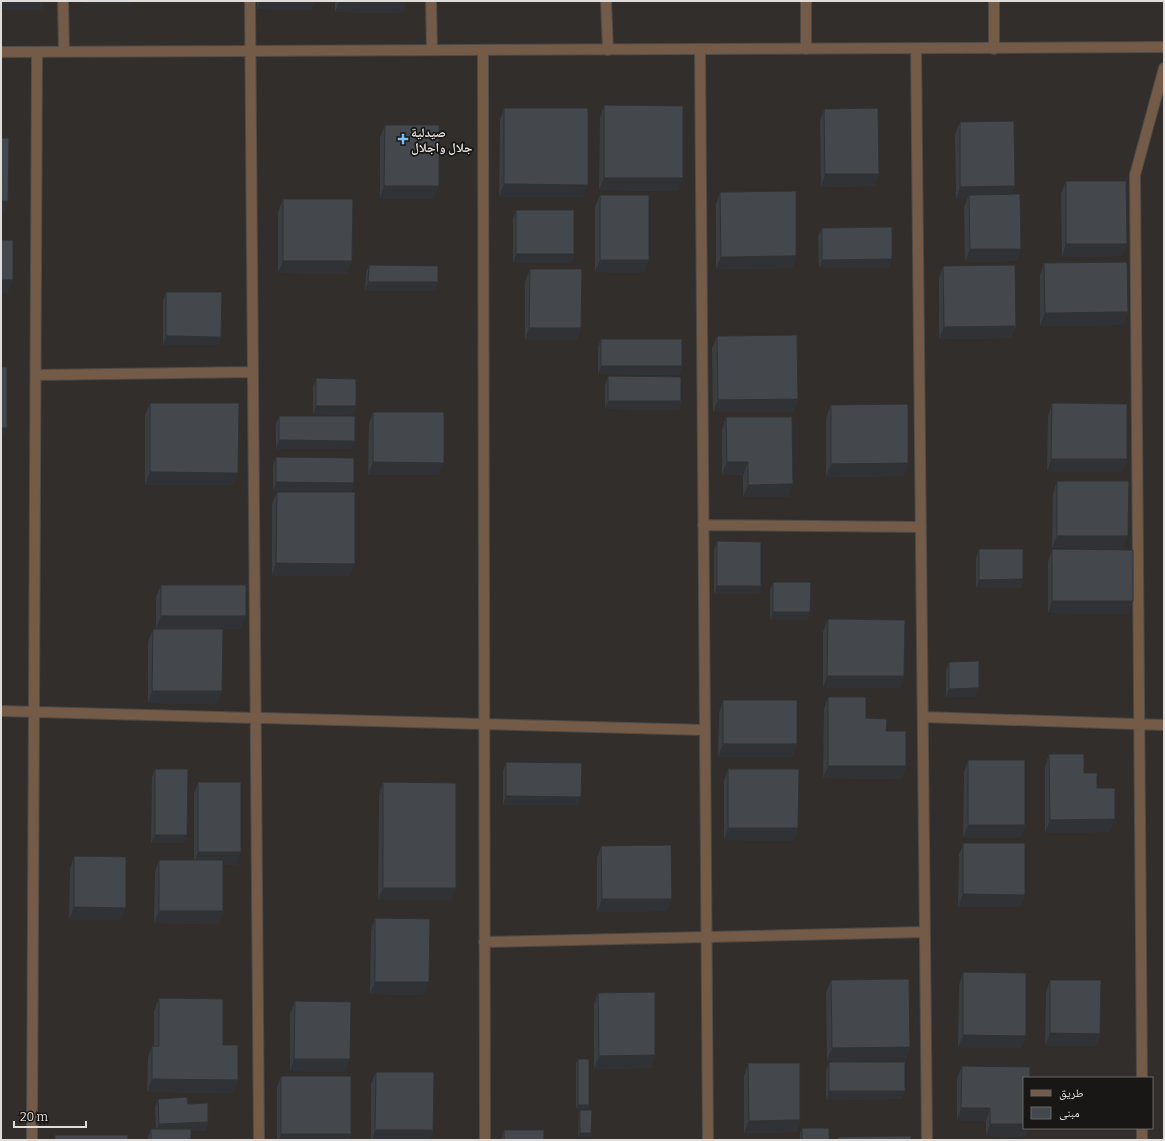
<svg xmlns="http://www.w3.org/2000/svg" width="1165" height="1141" font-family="Bitter,'Noto Naskh Arabic',serif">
  <rect width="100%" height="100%" fill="#322e2b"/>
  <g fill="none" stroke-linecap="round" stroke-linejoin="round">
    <defs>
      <path id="minor" d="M63 1 64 51
        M250 1 259 1140
        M431 1 432 50
        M606 1 608 50
        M806 1V49
        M994 1V49
        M916 49 927 1140
        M483 50 485 1140
        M700 50 708 1140
        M36 375 253 372
        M703 525 921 527
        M1 711 705 730
        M923 717 1164 725
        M484 942 925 932
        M1142 1078 1135 175 1164 68
        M1142 1128V1140
        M32 1140 37 52"/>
      <path id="tertiary" d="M1 52 1164 47"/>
    </defs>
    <!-- minor casing -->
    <use href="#minor" stroke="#4e4a47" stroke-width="12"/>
    <!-- tertiary casing -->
    <use href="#tertiary" stroke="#4e4a47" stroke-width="12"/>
    <!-- minor -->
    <use href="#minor" stroke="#735b47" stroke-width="10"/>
    <!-- tertiary -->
    <use href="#tertiary" stroke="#735b47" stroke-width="10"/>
  </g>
  <!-- wall -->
  <path fill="#3a3e41" d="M257 1H314L311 10 257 9Z
    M335 1H407L403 13 335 12Z
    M604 105 683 178 678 191 599 190 600 118Z
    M504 108 588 185 583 197H499L500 120Z
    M824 109 879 174 874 186 821 187 820 121Z
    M960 122 1012 194 1017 261 965 262 964 208 967 199H956L955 134Z
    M385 125 434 199H380V137Z
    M1066 181 1127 244 1122 256 1062 257 1061 194Z
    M720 192 796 256 792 268 716 269V204Z
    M600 195 645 273 595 272V207Z
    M283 199 347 274 278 273V212Z
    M516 210 574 254 571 263H513V219Z
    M822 228 892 259 889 268H819L818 237Z
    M1044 263 1128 312 1123 325 1040 326V275Z
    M369 265 438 282 435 291H365L366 274Z
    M943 266 1016 326 1011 338 939 339V278Z
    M530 269 581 328 577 340H525V282Z
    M166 292 221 337 218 345H163V300Z
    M717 336 798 399 794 412H713L712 348Z
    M601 339 682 366 679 375 598 374V347Z
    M608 376 681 401 678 410 605 409V385Z
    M316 378 356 406 353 415 313 414V387Z
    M150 403 234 485H145V415Z
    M1052 403 1127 459 1122 472H1047L1048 416Z
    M831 405 908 463 904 476 826 477V418Z
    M373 412 439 475H368L369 424Z
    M279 416 355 441 351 449H276V424Z
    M726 417 789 497H743V475H722V430Z
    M276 457 351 491H273V466Z
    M1057 481 1124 549 1052 548 1053 494Z
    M277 492 350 576H272V504Z
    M717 541 761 586 758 594H714V550Z
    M979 549 1023 579 1020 588H976V558Z
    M1052 549 1128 614 1048 613V562Z
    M773 582 810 612 807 620H770V590Z
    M161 585 241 629H156V597Z
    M828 619 904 676 900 688H823V632Z
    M153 629 222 691 217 704 148 703V642Z
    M949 662 976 697H946V671Z
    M828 697 866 718 886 731 906 766 902 779 823 778 824 709Z
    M723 700 797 744 792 757H718L719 713Z
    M1049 754 1084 773 1097 788 1110 832 1045 833V767Z
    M968 760 1025 825 1020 838H963L964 772Z
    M506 762 581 797 578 805H503V771Z
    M155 769 184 843H151L152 777Z
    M728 769 798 828 794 841 724 840V781Z
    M198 782 236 865H223V911L218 924 154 923 155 872 159 860H194V794Z
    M383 782 451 900H378L379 795Z
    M963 843 1025 895 1020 907H958L959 855Z
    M601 846 667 911 597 912V858Z
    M74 856 121 920H69L70 869Z
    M375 918 425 995 370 994 371 931Z
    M963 972 1026 1036 1021 1048H958L959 985Z
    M831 980 910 1047 906 1059 827 1061 826 993Z
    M1050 980 1100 1034 1096 1046H1045L1046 992Z
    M598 993 655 1055 651 1068 594 1069V1005Z
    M159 998 223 1045 238 1080 233 1093 147 1092 148 1058 152 1046H154V1011Z
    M295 1001 345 1072 290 1071V1014Z
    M578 1059 588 1109H576V1063Z
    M829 1062 902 1099 826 1100V1071Z
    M748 1063 800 1120 796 1132 744 1133V1076Z
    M962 1066 1024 1128H1028L1025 1137 986 1136V1121H957V1078Z
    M376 1072 433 1130 430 1140H371V1084Z
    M281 1076 351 1134 348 1140H277V1088Z
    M158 1099 188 1104 208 1122 205 1131H191V1139L239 1140H147L151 1129H156L155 1107Z
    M580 1110 591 1133 590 1137H578L579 1114Z
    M802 1128 829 1140H800V1133Z
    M504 1130 544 1140H501Z"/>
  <!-- shaded-wall -->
  <path fill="#303235" d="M1 1H45L42 10H1Z
    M84 1H132L131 5 83 4Z
    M260 1H314L311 10 257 9Z
    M340 1H407L403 13 335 12Z
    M825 174H879L874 186 821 187Z
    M604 178H683L678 191 599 190Z
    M504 184 588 185 583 197H499Z
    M384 186H439L434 199H380Z
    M1015 186 1010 199 969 195 967 199H956L960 187Z
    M1 201H8L4 214H1Z
    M1066 244H1127L1122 256 1062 257Z
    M970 249H1021L1017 261 965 262Z
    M516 254H574L571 263H513Z
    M796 256 792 268 716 269 721 257Z
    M892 259 889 268H819L822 260Z
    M600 260H649L645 273 595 272Z
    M283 261H352L347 274 278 273Z
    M1 280H13L8 293H1Z
    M368 282H438L435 291H365Z
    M1128 312 1123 325 1040 326 1045 313Z
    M1016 326 1011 338 939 339 944 327Z
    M529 328H581L577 340H525Z
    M166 336 221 337 218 345H163Z
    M601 366H682L679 375 598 374Z
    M798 399 794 412H713L718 400Z
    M608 401H681L678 410 605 409Z
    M316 406H356L353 415 313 414Z
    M1 428H7L2 440H1Z
    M279 440 355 441 351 449H276Z
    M1051 459H1127L1122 472H1047Z
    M373 462 444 463 439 475H368Z
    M727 462H748L743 475H722Z
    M908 463 904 476 826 477 831 464Z
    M150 472 238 473 234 485H145Z
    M276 482 354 483 351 491H273Z
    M793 484 789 497H743L748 485Z
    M1057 536H1128L1124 549 1052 548Z
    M276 563 355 564 350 576H272Z
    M1023 579 1020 588H976L979 580Z
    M717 586H761L758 594H714Z
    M1052 601H1133L1128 614 1048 613Z
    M773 612H810L807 620H770Z
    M161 616H246L241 629H156Z
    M827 676H904L900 688H823Z
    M979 688 976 697H946L949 689Z
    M152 691H222L217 704 148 703Z
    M723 744H797L792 757H718Z
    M828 766H906L902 779 823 778Z
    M506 796 581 797 578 805H503Z
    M1115 819 1110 832 1045 833 1050 820Z
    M968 825H1025L1020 838H963Z
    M728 828H798L794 841 724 840Z
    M155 835H187L184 843H151Z
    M198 852H241L236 865H194Z
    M383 888H456L451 900H378Z
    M963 894 1025 895 1020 907H958Z
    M602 899H672L667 911 597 912Z
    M74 907 126 908 121 920H69Z
    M159 911H223L218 924 154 923Z
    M375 982H429L425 995 370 994Z
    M1050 1033 1100 1034 1096 1046H1045Z
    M963 1035 1026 1036 1021 1048H958Z
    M910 1047 906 1059 827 1061 832 1048Z
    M655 1055 651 1068 594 1069 599 1056Z
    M294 1059H350L345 1072 290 1071Z
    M152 1079 238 1080 233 1093 147 1092Z
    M829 1091H905L902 1099 826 1100Z
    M578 1105H589L588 1109H576Z
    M961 1108H990L986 1121H957Z
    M800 1120 796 1132 744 1133 749 1121Z
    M208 1122 205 1131 156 1132 159 1124Z
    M990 1124H1024V1128H1028L1025 1137 986 1136Z
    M375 1130H433L430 1140H372Z
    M580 1133H591L590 1137H578Z
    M281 1134H351L348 1140H279Z"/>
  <!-- building -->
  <path fill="#44484c" stroke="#303235" d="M604 105 683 106V178H604Z
    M504 108H588V185L504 184Z
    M878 108 879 174H825L824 109Z
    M1014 121 1015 186 960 187V122Z
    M385 125H439V186H384Z
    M1 138H9L8 201H1Z
    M1066 181H1126L1127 244H1066Z
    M796 191V256L721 257 720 192Z
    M1020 194 1021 249H970L969 195Z
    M600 195H649V260H600Z
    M283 199H353L352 261H283Z
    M516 210H574V254H516Z
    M892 227V259L822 260V228Z
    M1 240H13V280H1Z
    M1127 262 1128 312 1045 313 1044 263Z
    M369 265 438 266V282H368Z
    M1015 265 1016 326 944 327 943 266Z
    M530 269H582L581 328H529Z
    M166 292H222L221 337 166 336Z
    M797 335 798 399 718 400 717 336Z
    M601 339H682V366H601Z
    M1 367H7V428H1Z
    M608 376 681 377V401H608Z
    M316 378 356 379V406H316Z
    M150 403H239L238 473 150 472Z
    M1052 403 1127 404V459H1051Z
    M908 404V463L831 464V405Z
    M373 412H444V463L373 462Z
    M279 416H355V441L279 440Z
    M726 417H792L793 484 748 485V462H727Z
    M276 457 354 458V483L276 482Z
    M1057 481H1129L1128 536H1057Z
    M277 492H355V564L276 563Z
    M717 541 761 542V586H717Z
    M979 549H1023V579L979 580Z
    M1052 549 1133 550V601H1052Z
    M773 582H811L810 612H773Z
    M161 585H246V616H161Z
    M828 619 905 620 904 676H827Z
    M153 629H223L222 691H152Z
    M979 661V688L949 689V662Z
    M828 697H866V718L887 719 886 731H906V766H828Z
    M723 700H797V744H723Z
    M1049 754H1084V773H1097V788H1115V819L1050 820Z
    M968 760H1025V825H968Z
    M506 762 582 763 581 797 506 796Z
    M155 769H188L187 835H155Z
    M728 769H799L798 828H728Z
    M198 782H241V852H198Z
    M383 782 456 783V888H383Z
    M963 843H1025V895L963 894Z
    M671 845 672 899H602L601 846Z
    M74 856 126 857V908L74 907Z
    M159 860H223V911H159Z
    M375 918 430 919 429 982H375Z
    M963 972 1026 973V1036L963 1035Z
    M909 979 910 1047 832 1048 831 980Z
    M1050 980H1101L1100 1034 1050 1033Z
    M655 992V1055L599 1056 598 993Z
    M159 998 223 999V1045H238V1080L152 1079V1046H159Z
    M295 1001 351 1002 350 1059H294Z
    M578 1059H589V1105H578Z
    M829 1062H905V1091H829Z
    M748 1063H800V1120L749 1121Z
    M962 1066 1030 1067V1078H1024V1124H990V1108H961Z
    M376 1072H434L433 1130H375Z
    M281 1076H351V1134H281Z
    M187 1097 188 1104 208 1103V1122L159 1124 158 1099Z
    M580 1110H592L591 1133H580Z
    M802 1128H829V1140H802Z
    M151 1129H191V1139H239V1140H151Z
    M504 1130H544V1140H504Z
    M55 1135H128V1140H55Z
    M911 1136V1140H838V1137Z"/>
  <!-- markers -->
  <path fill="#7abff8" stroke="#191715" stroke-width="1.5" d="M401 133h4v4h4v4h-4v4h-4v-4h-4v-4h4z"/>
  <g text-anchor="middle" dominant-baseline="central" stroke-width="3.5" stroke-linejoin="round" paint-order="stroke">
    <!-- poi labels -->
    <g font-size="13" font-weight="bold" fill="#dfdcda" stroke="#191715" text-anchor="start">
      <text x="411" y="132">صيدلية<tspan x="411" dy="15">جلال واجلال</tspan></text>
    </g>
  </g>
  <!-- border -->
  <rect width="1165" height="1141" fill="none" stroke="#dfdcda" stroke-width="4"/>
  <!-- legend -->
  <rect x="1023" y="1077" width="130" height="52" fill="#191715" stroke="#686664"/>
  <rect x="1031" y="1090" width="20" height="6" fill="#735b47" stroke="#686664"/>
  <text x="1059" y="1097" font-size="12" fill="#dfdcda">طريق</text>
  <rect x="1031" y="1107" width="20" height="12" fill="#44484c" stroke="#686664"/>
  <text x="1059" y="1117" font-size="12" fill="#dfdcda">مبنى</text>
  <!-- scale -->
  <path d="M14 1121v6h72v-6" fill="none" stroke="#dfdcda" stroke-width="2"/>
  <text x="20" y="1121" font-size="12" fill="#dfdcda" stroke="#191715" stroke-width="3" paint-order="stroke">20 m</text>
</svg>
